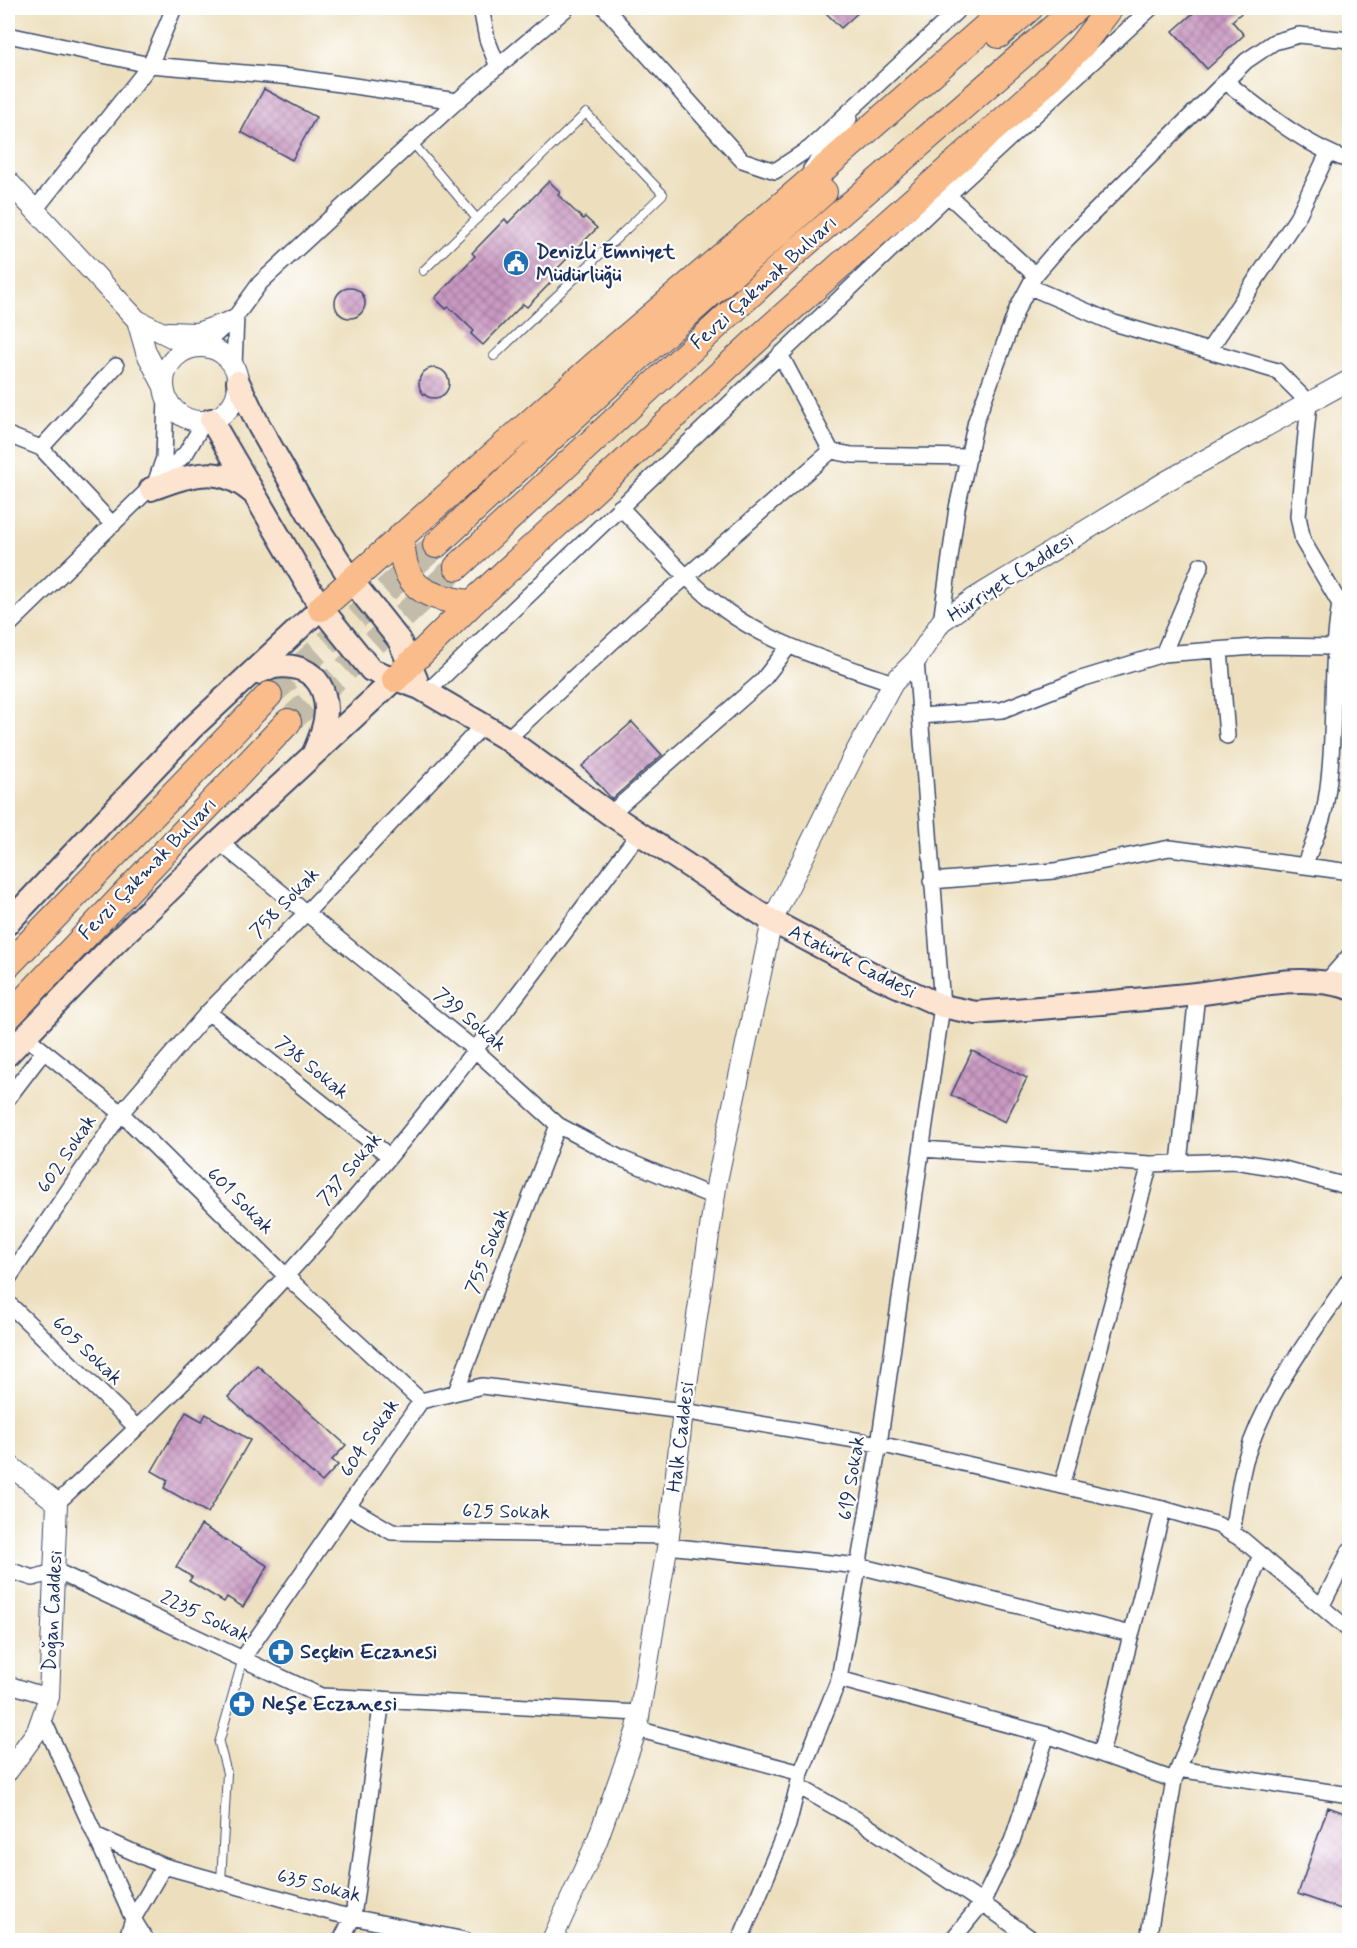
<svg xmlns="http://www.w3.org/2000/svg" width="1357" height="1948" font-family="Mynerve,sans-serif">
  <defs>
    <pattern id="building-cross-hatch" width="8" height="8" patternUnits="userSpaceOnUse" patternTransform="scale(1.5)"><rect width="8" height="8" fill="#ca99c2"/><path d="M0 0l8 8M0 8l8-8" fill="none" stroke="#a37da1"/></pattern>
  </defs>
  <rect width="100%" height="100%" fill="#fff"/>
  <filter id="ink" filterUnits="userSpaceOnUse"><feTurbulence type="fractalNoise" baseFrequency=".0167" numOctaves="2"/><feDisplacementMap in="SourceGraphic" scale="12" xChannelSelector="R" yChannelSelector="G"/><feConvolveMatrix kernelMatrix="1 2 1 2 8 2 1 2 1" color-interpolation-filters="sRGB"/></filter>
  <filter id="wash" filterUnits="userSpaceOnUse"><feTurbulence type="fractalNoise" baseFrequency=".008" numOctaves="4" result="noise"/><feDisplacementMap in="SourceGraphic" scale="24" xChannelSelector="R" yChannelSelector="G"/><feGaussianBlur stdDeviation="1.35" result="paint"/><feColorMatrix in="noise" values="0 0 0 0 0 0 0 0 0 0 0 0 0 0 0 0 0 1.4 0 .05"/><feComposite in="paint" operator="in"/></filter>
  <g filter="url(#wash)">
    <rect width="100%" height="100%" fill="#eddfbd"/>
    <g id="blocks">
      <!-- building -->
      <path fill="url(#building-cross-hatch)" d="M821 8H863L841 28Z
        M1199 8H1247L1232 21 1244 35 1207 69 1173 31Z
        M264 89 316 117 292 160 241 132Z
        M549 181 560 192 558 195 583 219 585 217 597 228 557 269 560 273 527 307 523 304 483 345 471 334 474 331 449 307 446 309 435 298 475 256 472 253 505 219 508 223Z
        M335 303a15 15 0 1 1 30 0a15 15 0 1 1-30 0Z
        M419 383a15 15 0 1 1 30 0a15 15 0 1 1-30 0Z
        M632 722 662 755 612 799 582 766Z
        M972 1051 1027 1078 1005 1122 951 1095Z
        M257 1365 346 1445 332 1460 338 1465 322 1482 228 1397Z
        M186 1412 202 1421 206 1414 250 1440 208 1513 164 1488 168 1480 152 1471Z
        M201 1525 268 1566 243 1607 227 1597 224 1602 189 1581 192 1577 176 1567Z
        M1328 1807 1350 1815V1885L1341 1909 1298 1894Z"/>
    </g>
  </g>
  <g filter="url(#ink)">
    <use href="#blocks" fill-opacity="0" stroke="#3a496c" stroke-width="1.5"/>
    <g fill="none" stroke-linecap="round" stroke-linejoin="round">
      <!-- primary-tunnel -->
      <path stroke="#c3bcaa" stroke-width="26" stroke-dasharray="26 13" stroke-linecap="butt" d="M269 695 436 545
        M288 722 457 567"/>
      <defs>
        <path id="service" d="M412 142 477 219
          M423 271 586 113 663 194 494 356
          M221 1882 227 1773 219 1743 243 1658"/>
        <path id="minor" d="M481 8 487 39 498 67
          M605 8 742 160 775 171 810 148 960 8
          M8 35 150 65 292 77 457 101
          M1226 82C1265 112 1302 144 1350 161
          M811 169 849 119
          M948 195 1035 275
          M34 211 150 65 174 8
          M1030 287 1114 323 1277 371 1309 403 1298 516 1303 541 1340 604
          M203 346 236 316 260 283 457 101 567 8
          M1209 350 1297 218 1328 153
          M780 354 831 451
          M234 366 236 316
          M8 435 41 448 113 525
          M41 448 116 366
          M156 481 164 458 166 397
          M620 507C654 542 686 581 725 610 774 646 836 663 893 683
          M941 622 957 508 976 421 1017 309 1035 275 1060 246 1246 61 1274 42 1299 35 1350 40
          M8 626 186 453 204 422
          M1220 650 1227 736
          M1163 654 1201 565
          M427 692 948 195 1151 8
          M920 716 1002 710 1081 679 1163 654 1267 646 1333 647
          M507 739 635 621 831 451 852 455 969 457
          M610 814 762 681 789 646
          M219 842 475 1050 558 1125 620 1158 714 1197
          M1304 866C1312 845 1323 823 1326 801 1337 735 1329 669 1340 604L1350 598
          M931 881 1054 871 1170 848 1350 872
          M1327 981 1350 955
          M208 1012 389 1156
          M25 1036 121 1113 286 1276 421 1401
          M8 1098 43 1052
          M922 1149 1150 1164 1235 1161 1284 1169 1350 1187
          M1179 1163 1197 994
          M8 1279 121 1113 208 1012 306 913 483 725
          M8 1303 137 1428
          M456 1392 558 1125
          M1062 1486 1150 1164
          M57 1503C136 1430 214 1355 286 1276 414 1137 526 983 640 832
          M349 1507 392 1532 669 1536
          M1232 1533C1236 1510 1239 1484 1245 1461 1265 1393 1311 1337 1350 1278
          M667 1546 859 1566 1131 1634
          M8 1570 33 1578 56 1571 321 1696 639 1713
          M1322 1605 1350 1550
          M243 1658 421 1401 482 1386 683 1411 879 1444 1163 1509 1218 1525 1243 1540 1350 1631
          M839 1679 1047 1735 1174 1780
          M8 1684 49 1697
          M42 1717 133 1919 146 1940
          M637 1729 801 1773
          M1101 1754 1163 1509
          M1178 1769 1350 1795
          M798 1786 863 1823 982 1903 1033 1940
          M95 1835 164 1866 337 1914 465 1940
          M126 1940 133 1919 164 1866
          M341 1940 353 1917 382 1699
          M740 1940 788 1825 801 1773 839 1679 879 1444 942 1006 916 660
          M952 1940 982 1903 1012 1841 1047 1735
          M1148 1940 1174 1780 1260 1557"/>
        <path id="tertiary" d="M8 181 137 320 191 347
          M137 320 146 352 164 387
          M168 332 197 333 229 322
          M164 384a37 37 0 1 1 74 0a37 37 0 1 1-74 0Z
          M8 1464 57 1503 49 1697 37 1731 8 1771
          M552 1940 597 1841 637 1729 669 1536 683 1411 717 1181 772 921 852 759 893 683 916 660 941 622 973 599 1165 482 1350 380"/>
        <path id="secondary" d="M238 382 259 426 309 514 352 581 399 640 416 679
          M211 420 321 608 371 670 420 688 507 739 610 814 772 921 880 978 942 1006 976 1013C1049 1007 1123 1002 1196 994 1248 988 1298 972 1350 988
          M151 489C191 475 218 463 253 493
          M257 673C289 657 325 669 326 709 326 725 319 741 313 755
          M8 923 191 729 321 608
          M8 1054 114 944 219 842 395 679"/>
        <path id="primary" d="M999 35 1030 8
          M402 535C400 587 424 598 472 603
          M436 545 605 388 824 192
          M457 567 796 252 1076 8
          M321 608 606 355 804 186 1007 8
          M395 679 472 603 762 335 1043 85 1081 46 1110 8
          M8 965 269 695
          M8 1017 288 722"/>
      </defs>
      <!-- service casing -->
      <use href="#service" stroke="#3a496c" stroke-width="10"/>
      <!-- minor casing -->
      <use href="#minor" stroke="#3a496c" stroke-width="18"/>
      <!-- tertiary casing -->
      <use href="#tertiary" stroke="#3a496c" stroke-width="22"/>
      <!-- secondary casing -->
      <use href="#secondary" stroke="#3a496c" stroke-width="26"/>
      <!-- primary casing -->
      <use href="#primary" stroke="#3a496c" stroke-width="28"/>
      <!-- service -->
      <use href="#service" stroke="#fff" stroke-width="8"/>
      <!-- minor -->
      <use href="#minor" stroke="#fff" stroke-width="15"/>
      <!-- tertiary -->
      <use href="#tertiary" stroke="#fff" stroke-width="20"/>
      <!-- secondary -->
      <use href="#secondary" stroke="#fde4d0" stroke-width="22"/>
      <!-- primary -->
      <use href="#primary" stroke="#f9bc8a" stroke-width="26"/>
    </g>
  </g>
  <!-- icons -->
  <defs>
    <symbol id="civic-disc" viewBox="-11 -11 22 22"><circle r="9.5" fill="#1f6fb2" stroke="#fff"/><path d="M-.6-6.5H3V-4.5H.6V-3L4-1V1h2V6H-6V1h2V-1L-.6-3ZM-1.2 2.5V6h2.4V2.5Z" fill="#fff"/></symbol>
    <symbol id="pharmacy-disc" viewBox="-11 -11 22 22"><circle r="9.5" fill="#1f6fb2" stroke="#fff"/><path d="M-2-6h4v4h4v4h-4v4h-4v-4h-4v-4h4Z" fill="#fff"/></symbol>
  </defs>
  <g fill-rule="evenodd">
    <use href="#civic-disc" x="501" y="248" width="30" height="30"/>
    <use href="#pharmacy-disc" x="266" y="1637" width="30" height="30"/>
    <use href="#pharmacy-disc" x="227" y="1689" width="30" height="30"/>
  </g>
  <g text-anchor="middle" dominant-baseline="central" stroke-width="4.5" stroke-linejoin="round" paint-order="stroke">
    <!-- poi labels -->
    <g font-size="20" font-weight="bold" fill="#1b2f5e" stroke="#fff" text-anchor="start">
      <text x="536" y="252">Denizli Emniyet<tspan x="536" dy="23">Müdürlüğü</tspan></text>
      <text x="300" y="1652">Seçkin Eczanesi</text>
      <text x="262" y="1704">Neşe Eczanesi</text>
    </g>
    <!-- street labels -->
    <g font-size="20" fill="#1b2f5e" stroke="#fff">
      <text transform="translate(764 283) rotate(-42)">Fevzi Çakmak Bulvarı</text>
      <text transform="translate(1011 578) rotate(-33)">Hürriyet Caddesi</text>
      <text transform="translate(148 869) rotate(-46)">Fevzi Çakmak Bulvarı</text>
      <text transform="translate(285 903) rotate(-46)">758 Sokak</text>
      <text transform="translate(852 962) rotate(27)">Atatürk Caddesi</text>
      <text transform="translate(470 1020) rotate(40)">739 Sokak</text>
      <text transform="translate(312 1068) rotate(39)">738 Sokak</text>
      <text transform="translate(67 1154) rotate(-56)">602 Sokak</text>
      <text transform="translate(350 1169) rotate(-50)">737 Sokak</text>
      <text transform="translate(240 1201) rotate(45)">601 Sokak</text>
      <text transform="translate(488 1251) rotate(-69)">755 Sokak</text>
      <text transform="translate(87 1351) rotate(44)">605 Sokak</text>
      <text transform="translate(681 1437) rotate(-83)">Halk Caddesi</text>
      <text transform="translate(370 1438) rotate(-56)">604 Sokak</text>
      <text transform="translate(852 1478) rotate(-81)">619 Sokak</text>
      <text transform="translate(506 1512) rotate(1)">625 Sokak</text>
      <text transform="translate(53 1611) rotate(-87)">Doğan Caddesi</text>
      <text transform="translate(205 1617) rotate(25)">2235 Sokak</text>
      <text transform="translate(319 1886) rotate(14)">635 Sokak</text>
    </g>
  </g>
  <!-- margin -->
  <rect width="1357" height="1948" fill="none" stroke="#fff" stroke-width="30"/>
</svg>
